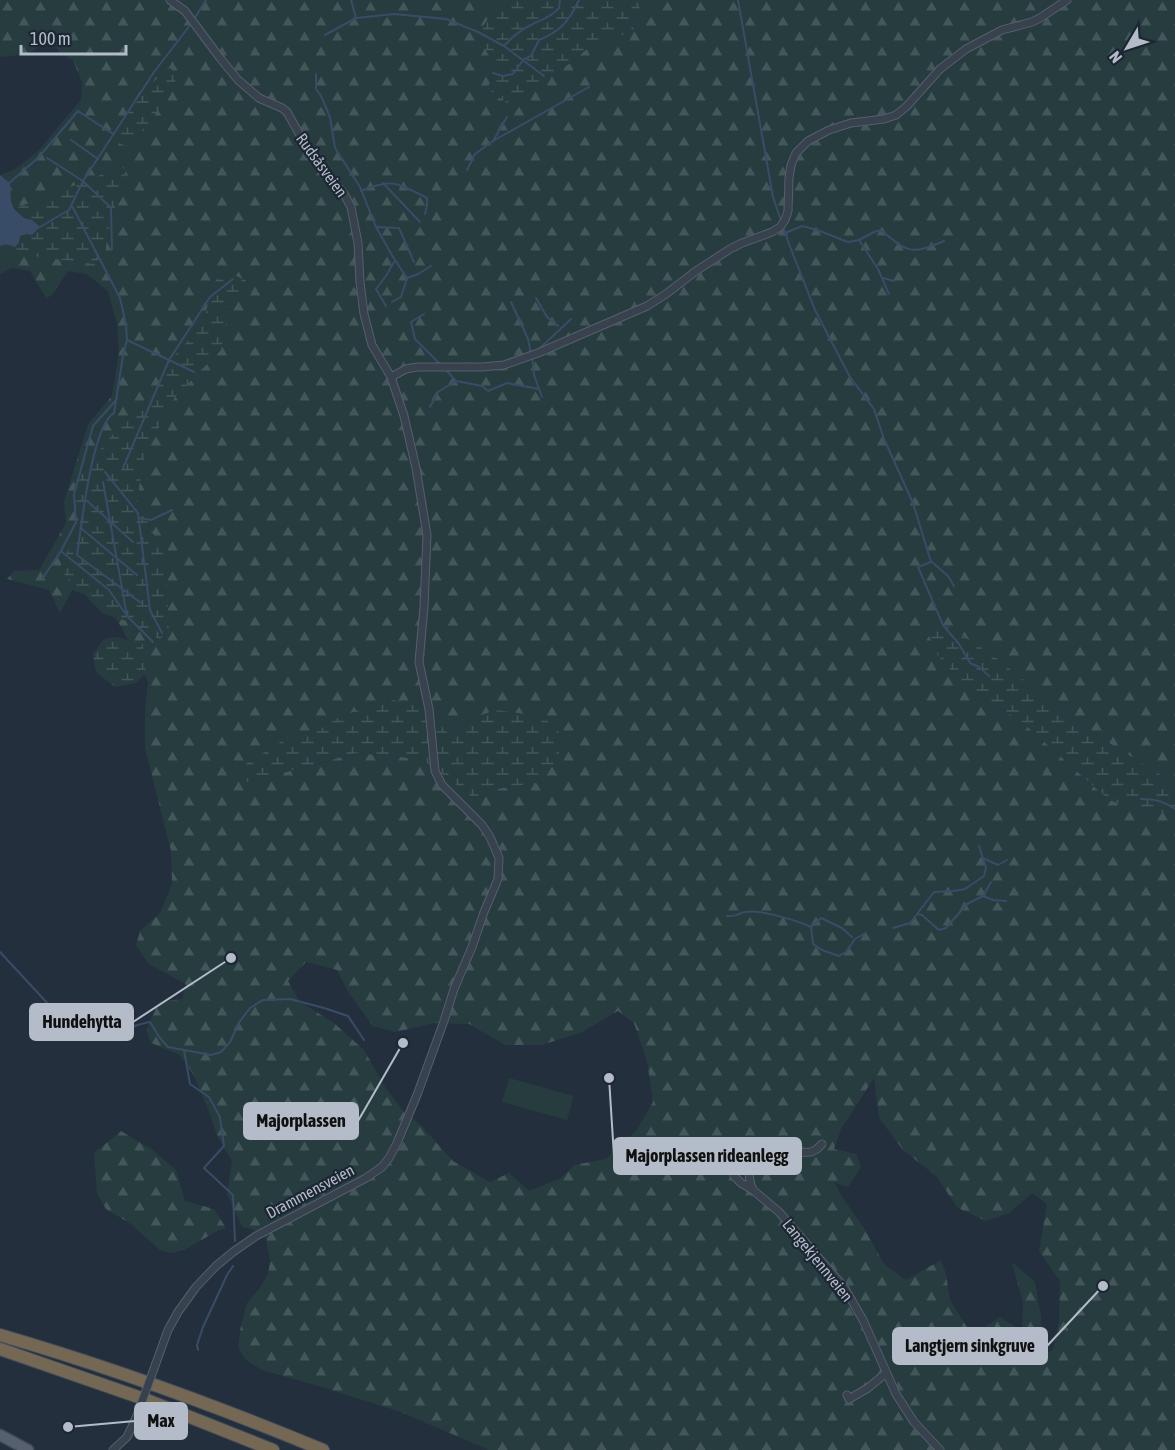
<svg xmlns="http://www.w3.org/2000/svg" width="1175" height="1450" font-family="'Asap Condensed',sans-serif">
  <defs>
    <pattern id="forest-firs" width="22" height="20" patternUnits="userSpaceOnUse" patternTransform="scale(1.5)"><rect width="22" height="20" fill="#263c3f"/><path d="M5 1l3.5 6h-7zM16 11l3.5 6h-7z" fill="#435659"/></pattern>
    <pattern id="wetland-marsh" width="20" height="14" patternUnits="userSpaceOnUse" patternTransform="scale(1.5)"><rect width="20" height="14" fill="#263c3f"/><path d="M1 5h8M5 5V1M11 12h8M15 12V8" fill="none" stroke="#435659"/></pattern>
  </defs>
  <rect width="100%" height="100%" fill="#242f3e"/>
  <!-- forest -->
  <path fill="url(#forest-firs)" fill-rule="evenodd" d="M0 0H495L498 5 484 25 479 38 495 66 488 89 507 103 573 61 588 48 633 31 640 6 636 0H1175V789L1161 775 1083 727 996 658 949 627 931 622 973 695 1019 719 1109 800 1160 813 1175 808V1450H489L401 1412 322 1387 262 1370 246 1360 238 1347 241 1325 247 1303 259 1289 268 1274 270 1261 266 1239 252 1229 242 1227 227 1194 232 1161 218 1138 207 1106 193 1074 180 1055 151 1043 146 1030 159 1002 182 999 186 984 149 964 136 945 140 931 160 913 172 884 171 851 145 748V711L148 682 123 630 105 601 72 590 60 613 49 590 7 579 14 571 39 570 66 523 64 502 88 424 112 396 119 352 117 324 108 291 87 274 68 271 51 296 46 298 30 271 12 268 0 274V246L7 244 14 209 11 201 10 183 1 175 15 169 37 152 81 100 82 82 73 60 61 54 52 38 28 54 0 57ZM422 705 449 734 473 718 497 710 543 717 541 782 496 789 476 800 422 759 357 753 248 782 287 738ZM306 962 337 970 348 992 373 1026 395 1032 435 1023 469 1024 505 1045H542L582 1032 618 1011 634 1023 647 1061 653 1102 636 1131 606 1159 574 1165 561 1178 529 1191 509 1173 490 1182 453 1161 425 1130 423 1127 412 1118 410 1120 385 1087 364 1050 334 1023 299 1001 288 981ZM874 1078 879 1118 903 1150 936 1176 958 1208 986 1221 1009 1213 1032 1193 1047 1204 1039 1251 1060 1281 1059 1322 1053 1350 1040 1358 1041 1317 1035 1282 1012 1262 1023 1303 1022 1331 1000 1317 972 1335 950 1300 946 1274 941 1260 906 1280 884 1264 864 1228 844 1200 834 1182 848 1187 861 1167 856 1154 834 1149 841 1129Z
    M121 1131 151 1149 176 1170 185 1201 214 1209 226 1228 219 1230 184 1250 171 1253 160 1250 131 1224 106 1209 97 1194 94 1153Z"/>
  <!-- wetland -->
  <path fill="url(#wetland-marsh)" d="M495 0H636L640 6 633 31 588 48 573 61 518 100 507 103 488 89 495 66 479 38 484 25 497 5Z
    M170 68 178 75C168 102 147 126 127 146L118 143 115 132 143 90Z
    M121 167 126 170 109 228 105 254 93 264 0 252V246L19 242 20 236 26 234 32 220 24 218 14 209Z
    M226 272 246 280 237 301 226 313V326L221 350 175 397 144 456 137 501 166 559 169 634 159 639 127 621 104 614 59 569 69 548 80 533V510L72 497 77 479 112 435 155 389 166 373V364L183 347 203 322 214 282Z
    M931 622 949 627 995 657 1083 727 1161 775 1175 789V808L1160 813 1135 809 1109 800 1019 719 973 695 938 656 929 636Z
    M115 637 142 643 144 650 146 673 136 683 115 687 96 672 93 654 104 639Z
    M391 700 422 705 449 734 473 718 497 710 543 717 559 732V755L541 782 496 789 476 800 422 759 357 753 248 782 238 777 247 763 287 738 320 729 341 716Z"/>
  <!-- pitch -->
  <path fill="#263c3f" d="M509 1078 574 1096 567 1120 502 1102Z"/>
  <!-- water -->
  <path fill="#394c67" d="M0 175 10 183 11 201 14 209 24 218 32 220 40 227 32 235 26 234 20 236 19 242 15 247 7 244 0 246Z"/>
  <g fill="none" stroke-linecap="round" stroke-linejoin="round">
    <!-- stream -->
    <path stroke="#394c67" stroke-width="2" d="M738 0 773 197 789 244 815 310 850 377 874 409 884 439 913 503 931 562 918 567 943 625 959 644 970 663 979 667 989 676
      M356 18 394 14 446 19 478 32 504 46 544 76
      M325 35 356 18 351 0
      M504 46C512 37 520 30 531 25 544 18 548 19 559 8L560 0
      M493 73 503 76 513 74 524 59 531 56 539 40C561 31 569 21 579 0
      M316 74V89L321 96 330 117 335 148 360 187 376 227 393 257 407 278
      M71 140 98 159
      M493 141 507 117
      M47 158 83 181 111 208 112 249
      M467 170 475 154 493 141 589 87
      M383 183 420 222
      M8 184 38 158 78 111 113 134
      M361 191C393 177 398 184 427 198V205L425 214
      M72 206 120 298 126 325 127 340 123 356 114 413C92 425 81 529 77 555L141 603
      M40 227 69 210 83 181 154 72 191 24 206 0
      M377 227 399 228 414 262
      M785 233 802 226 817 230 848 242 859 240 878 269 889 294
      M859 240 874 232 881 230C908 253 911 255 944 241
      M407 278 418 274 431 266
      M883 278 894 281
      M536 298 547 317 558 326
      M392 302 401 297 407 278
      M511 302 528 339 531 354
      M386 306 376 289 386 276 394 262
      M424 314 411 322 415 339 441 365
      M127 340 194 372
      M538 350 571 319
      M532 356 534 375 542 397
      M445 369 456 381 482 386 488 391 507 383 539 389
      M430 407 438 392 456 381
      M123 468 169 360 210 297 233 279
      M105 472 138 513 150 610 162 633
      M103 482 127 616
      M86 500 133 542
      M139 518 151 520 172 510
      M82 529 137 575
      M62 552 109 590 127 616 153 642
      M932 562 948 576 954 586
      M42 579 61 551 76 522 74 494 93 426 117 399
      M1141 799C1155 799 1163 801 1175 809
      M983 858 998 865 1007 860
      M983 896 993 900 1006 901
      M917 914 922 915 939 930 946 928 967 904 983 896 991 882
      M727 916C740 917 737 913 745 912 760 909 798 921 811 927L821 918 842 928 852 937
      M811 927 813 944 822 950 839 956 846 952 855 939 864 934
      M893 928 910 923 934 892 954 891 965 889 984 876 986 868 979 846
      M0 952 50 1006 66 1021 79 1025C97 1010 109 1030 126 1028 134 1027 142 1023 150 1022L160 1038 168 1047 211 1055 221 1052 230 1042 240 1021 250 1008 263 1000 290 999 324 1008 348 1016 364 1040
      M184 1050 190 1084 209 1097 220 1117 224 1146 204 1168 233 1195 235 1241
      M198 1350 197 1345 203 1327 227 1275 233 1266"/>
    <defs>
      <path id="street" d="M391 377 406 369 417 367H482L504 365 538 353 647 306 666 294 696 271 730 249 742 243 772 232 780 227 785 220 788 211 789 178 791 165 796 153 808 141 829 130 851 123 884 119 896 115 907 106 940 69 966 49 1002 30 1032 22 1040 18 1067 0
        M734 1176 741 1183 753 1190 779 1212 844 1287 863 1320 896 1394 914 1422 940 1450
        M753 1190C746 1175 749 1161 765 1154L811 1152 817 1149 822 1144
        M156 1363 168 1330 178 1312 196 1287 216 1266 233 1252 256 1236 366 1178 382 1167 389 1158 397 1143 417 1095 444 1021 454 989 472 947 484 912 498 879 499 858 490 837 482 825 442 785 435 771 429 709 419 662 424 607 427 535 416 468 404 416 391 377 372 345 364 314 360 282 358 243 351 207 344 194 316 161 300 135 287 112 282 108 259 98 238 80 220 58 191 19 185 11 170 0
        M847 1395 849 1399 868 1388 886 1373
        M113 1450 127 1437 136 1418"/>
      <path id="primary" d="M0 1435 28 1450"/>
      <path id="highway" d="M0 1335C110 1367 217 1406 323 1450
        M0 1349 147 1400 273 1450"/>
    </defs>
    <!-- street casing -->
    <use href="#street" stroke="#565f6c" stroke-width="9"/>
    <!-- primary casing -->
    <use href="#primary" stroke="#414a57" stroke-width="13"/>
    <!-- highway casing -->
    <use href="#highway" stroke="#434c59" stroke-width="14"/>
    <!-- street -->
    <use href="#street" stroke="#38414e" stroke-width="7"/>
    <!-- primary -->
    <use href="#primary" stroke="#56606e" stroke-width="10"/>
    <!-- highway -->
    <use href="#highway" stroke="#746855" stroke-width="12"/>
    <defs>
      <path id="street-bridge" d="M136 1418 156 1363"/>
    </defs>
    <!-- street-bridge casing -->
    <use href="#street-bridge" stroke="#565f6c" stroke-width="9" stroke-linecap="butt"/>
    <!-- street-bridge -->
    <use href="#street-bridge" stroke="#38414e" stroke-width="7"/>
  </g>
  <g text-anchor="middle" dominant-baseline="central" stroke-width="4.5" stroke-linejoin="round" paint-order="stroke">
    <!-- street labels -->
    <g font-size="16" fill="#b4bcc9" stroke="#1d2633">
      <text transform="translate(322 165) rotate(54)">Rudsåsveien</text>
      <text transform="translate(310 1191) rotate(-28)">Drammensveien</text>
      <text transform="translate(818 1260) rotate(51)">Langekjennveien</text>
    </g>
  </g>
  <!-- callouts -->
  <path fill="none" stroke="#b4bcc9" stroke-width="2" d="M231 958L133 1022M403 1043L358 1121M609 1078L614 1156M1103 1286L1047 1346M68 1427L135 1421"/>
  <g fill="#b4bcc9" stroke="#1d2633" stroke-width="2">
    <circle cx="231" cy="958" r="6"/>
    <circle cx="403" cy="1043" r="6"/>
    <circle cx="609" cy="1078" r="6"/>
    <circle cx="1103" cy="1286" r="6"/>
    <circle cx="68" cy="1427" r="6"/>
  </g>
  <g fill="#b4bcc9" stroke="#b4bcc9" stroke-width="2">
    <rect x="30" y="1004" width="103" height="36" rx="6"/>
    <rect x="244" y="1103" width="114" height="36" rx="6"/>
    <rect x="614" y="1138" width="187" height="36" rx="6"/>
    <rect x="893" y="1328" width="154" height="36" rx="6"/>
    <rect x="135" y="1403" width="52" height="36" rx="6"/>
  </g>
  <g font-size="18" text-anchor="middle" font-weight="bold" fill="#111">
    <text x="82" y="1028">Hundehytta</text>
    <text x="301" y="1127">Majorplassen</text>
    <text x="707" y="1162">Majorplassen rideanlegg</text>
    <text x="970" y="1352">Langtjern sinkgruve</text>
    <text x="161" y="1427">Max</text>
  </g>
  <!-- north arrow -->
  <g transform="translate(1127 48) rotate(231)" stroke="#1d2633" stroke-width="4.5" paint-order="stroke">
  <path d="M0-4.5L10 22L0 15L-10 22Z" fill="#b4bcc9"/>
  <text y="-9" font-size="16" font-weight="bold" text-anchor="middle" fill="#b4bcc9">N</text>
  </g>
  <!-- scale -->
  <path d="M21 45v9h105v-9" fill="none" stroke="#b4bcc9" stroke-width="3"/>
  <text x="30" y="45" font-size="18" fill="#b4bcc9" stroke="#1d2633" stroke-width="4.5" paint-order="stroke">100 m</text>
</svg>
